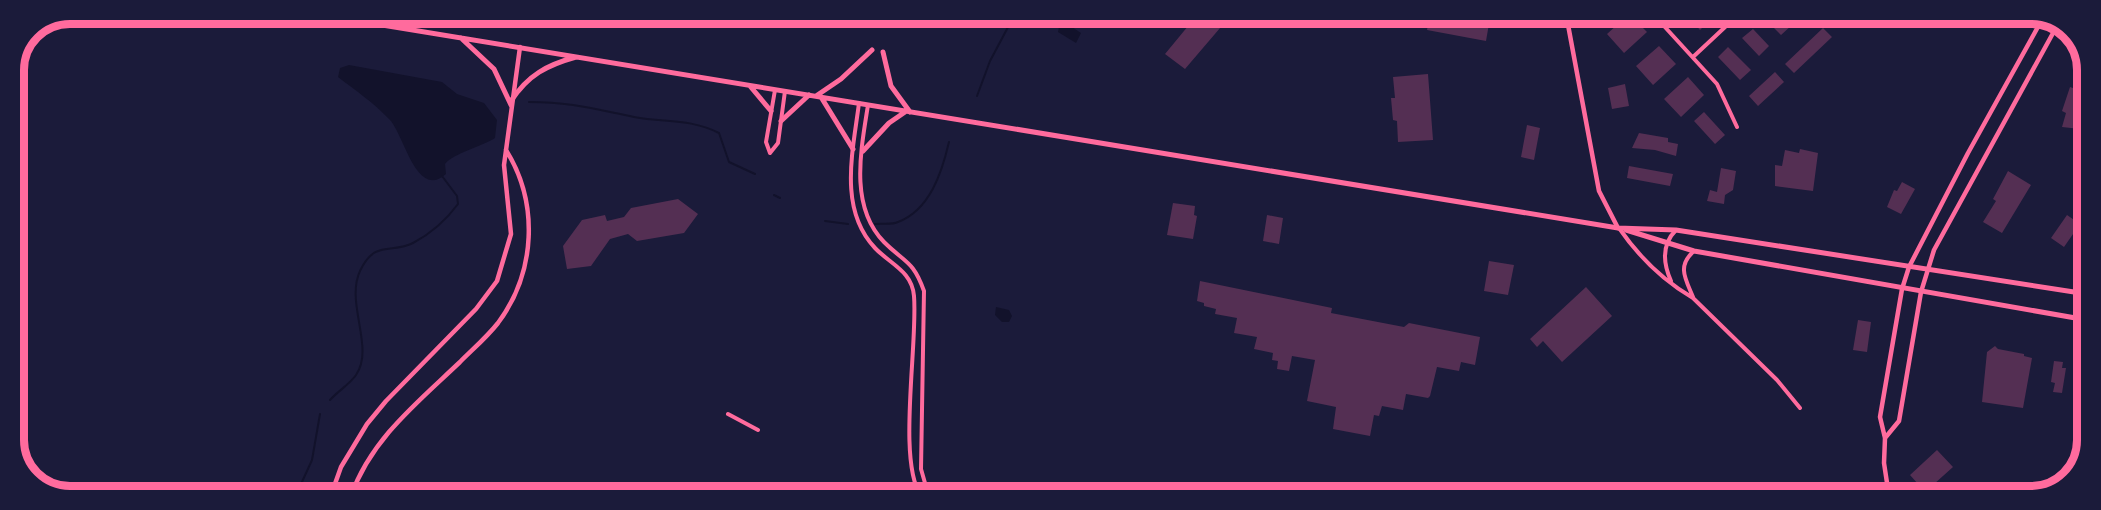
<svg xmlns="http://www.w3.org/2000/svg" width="2101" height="510" font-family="'DM Sans',sans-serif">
  <rect width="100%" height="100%" fill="#1b1b3a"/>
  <!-- water -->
  <path fill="#12122b" d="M1066 23 1081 33 1076 43 1058 32 1059 27H1064Z
    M349 65 442 82 457 94 484 103 497 120 495 138C481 147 454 153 445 164L446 174C416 201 404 133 389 119 374 103 355 90 338 77L340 68Z
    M996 307 1009 310 1012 316 1009 322H1002L995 315Z"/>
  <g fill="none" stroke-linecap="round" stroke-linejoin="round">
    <!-- stream -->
    <path stroke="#12122b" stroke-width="2" d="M977 96 990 61 1015 14
      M529 102C571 102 594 109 634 117 665 123 689 118 719 133L729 162 755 174
      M774 195 780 198
      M825 221 848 224
      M875 224C882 223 892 225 898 222 930 210 942 172 949 142
      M330 400C338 391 350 384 356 375 375 348 345 303 360 271 375 239 392 254 413 243 430 234 447 219 458 204L457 196 442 176
      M296 495 312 460 320 414"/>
  </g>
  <!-- building -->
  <path fill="#542f53" d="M1198 14H1232L1185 69 1165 54Z
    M1430 14H1482L1490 18 1486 41 1427 30Z
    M1629 14 1647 32 1624 53 1607 34Z
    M1686 14H1716L1700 30Z
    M1767 14 1797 15H1803L1781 35 1764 18Z
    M1823 28 1832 37 1794 73 1785 64Z
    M1753 29 1769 46 1759 56 1742 38Z
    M1659 46 1676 64 1653 85 1636 66Z
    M1728 47 1751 70 1740 80 1718 57Z
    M1775 72 1784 82 1758 106 1749 96Z
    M1428 74 1433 140 1398 142 1397 121 1393 120 1391 98H1395L1393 77Z
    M1688 77 1704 95 1681 117 1664 99Z
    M2081 79 2087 80V147L2080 145 2084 134 2079 132 2080 129 2062 127 2066 113 2062 111 2070 87 2073 88 2074 83 2079 85Z
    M1625 84 1629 106 1612 109 1608 88Z
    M1704 112 1725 135 1715 144 1694 121Z
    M1527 125 1540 128 1534 160 1521 157Z
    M1639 133 1668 138V142L1678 144 1676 156 1655 150 1632 148Z
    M1800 149 1818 153 1813 191 1775 186V165L1782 166 1785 150 1799 153Z
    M1629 166 1673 174 1670 186 1627 178Z
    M1721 168 1736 171 1733 190 1725 195 1724 204 1707 201 1710 190 1717 192Z
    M2008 171 2031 185 2002 233 1983 222 1996 201 1993 199Z
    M1902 182 1915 189 1901 214 1887 207 1894 190 1897 191Z
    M678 199 698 214 684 233 637 241 628 234 610 239 591 266 567 269 563 246 582 220 605 215 607 221 624 217 631 208Z
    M1173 203 1195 206 1194 215 1197 216 1193 239 1167 235Z
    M1267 215 1283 218 1279 244 1263 241Z
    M2067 215 2080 224 2064 247 2051 238Z
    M1489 261 1514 265 1508 295 1484 291Z
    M1200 281 1332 308 1331 313 1404 327 1409 323 1480 337 1475 365 1461 362 1459 371 1437 367 1430 396 1428 398 1406 394 1403 410 1382 406 1379 416 1374 415 1370 436 1333 429 1336 407 1307 401 1315 360 1292 356 1289 371 1277 369 1278 361 1272 360 1273 353 1254 349 1257 337 1234 333 1237 318 1215 314 1216 309 1204 306V303L1197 301Z
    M1586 287 1612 316 1562 362 1543 341 1537 347 1530 339Z
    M1858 320 1871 322 1867 352 1853 350Z
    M1995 346 1998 349 2024 354V356L2032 358 2023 408 1982 402 1987 352Z
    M2054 361 2063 362 2062 368H2066L2062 393 2053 392 2055 383 2051 382Z
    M1937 450 1953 467 1924 493 1922 490 1918 494 1913 488 1918 484 1910 475Z"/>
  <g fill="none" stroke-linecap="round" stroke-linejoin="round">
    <!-- minor -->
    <path stroke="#ff6b9d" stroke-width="4" d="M1653 14 1717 84 1737 127
      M1693 57 1739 14
      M859 103C853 151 838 209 875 248 890 264 912 271 914 296 918 344 897 461 921 496
      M868 105C861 150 849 206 884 242 905 263 913 260 924 291L921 469 925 483 934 496
      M770 153 778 143 785 91
      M770 153 766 142 775 90
      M1619 228C1639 257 1662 280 1693 298L1777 380 1800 408
      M1671 281C1663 263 1661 245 1676 230
      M1693 297C1685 278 1677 266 1694 251
      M728 414 758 430"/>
    <!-- tertiary -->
    <path stroke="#ff6b9d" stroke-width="4.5" d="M1566 14 1599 191 1618 228
      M331 495 341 467 367 424 386 401 476 309 497 281 511 234 504 165 520 47
      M351 496C371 439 418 402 460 362 473 349 487 337 498 323 536 272 539 203 506 150"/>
    <!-- secondary -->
    <path stroke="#ff6b9d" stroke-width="4.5" d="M1885 438 1899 421 1921 292 1934 250 2058 24
      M1889 496 1884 463 1885 438 1880 417 1902 289 1909 267 1968 153 2044 16"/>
    <!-- primary -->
    <path stroke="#ff6b9d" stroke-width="5" d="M315 14 1618 228 1676 230 2087 294
      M461 38 494 69 511 105
      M883 52 891 86 910 112
      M750 86 771 111
      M816 96 841 79 872 50
      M821 97 853 149
      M511 101C528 75 547 65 576 57
      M781 121 809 95
      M863 151 889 123 905 112
      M1626 230 1694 251 2087 320"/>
  </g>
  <!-- crop -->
  <path d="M0 0H2101V510H0ZM70 24H2031A46 46 0 0 1 2077 70V440A46 46 0 0 1 2031 486H70A46 46 0 0 1 24 440V70A46 46 0 0 1 70 24Z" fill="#1b1b3a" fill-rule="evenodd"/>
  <path fill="none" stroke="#ff6b9d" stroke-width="8" d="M70 24H2031A46 46 0 0 1 2077 70V440A46 46 0 0 1 2031 486H70A46 46 0 0 1 24 440V70A46 46 0 0 1 70 24Z"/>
</svg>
